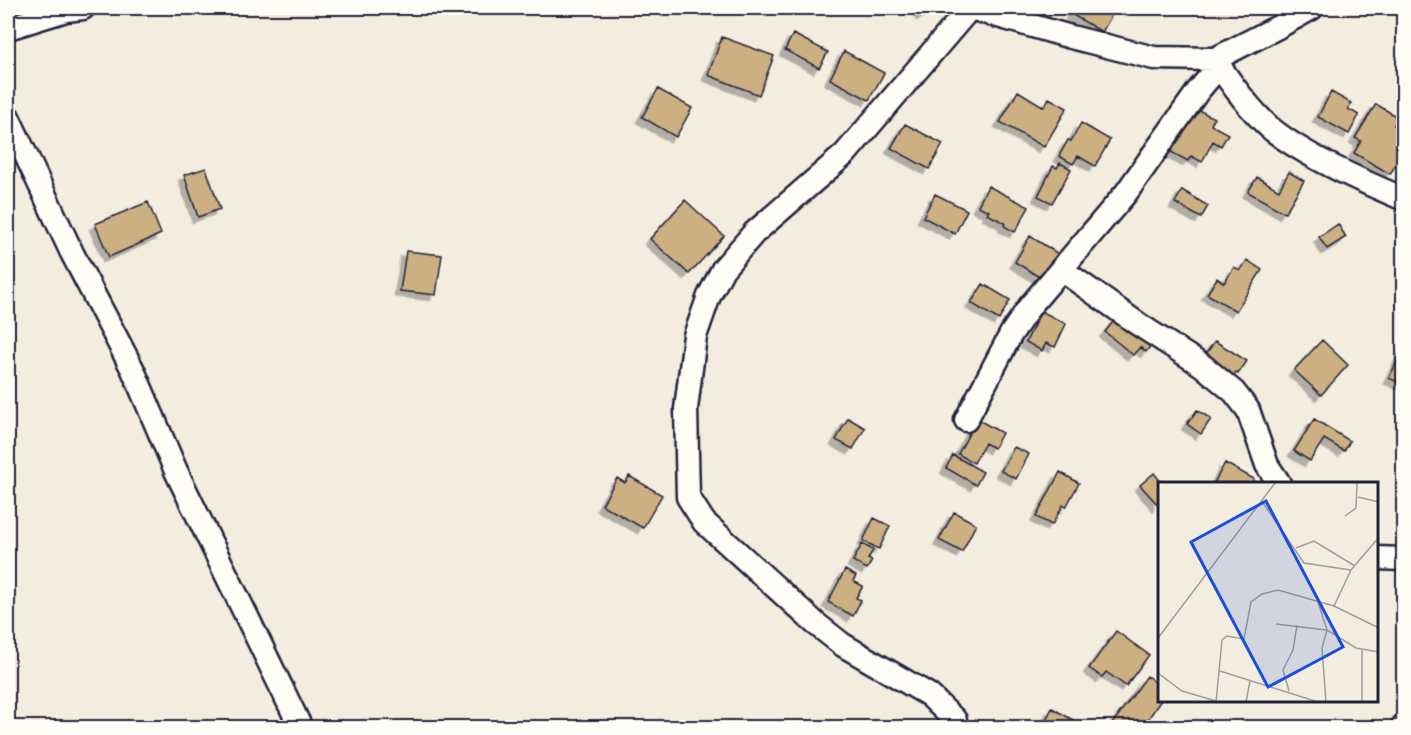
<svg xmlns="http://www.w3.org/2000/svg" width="1411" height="735" font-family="'Comic Neue',sans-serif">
  <defs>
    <filter id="shadow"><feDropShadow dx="-5.5" dy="5.5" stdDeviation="0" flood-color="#0004"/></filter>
  </defs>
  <rect width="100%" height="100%" fill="#f3ede0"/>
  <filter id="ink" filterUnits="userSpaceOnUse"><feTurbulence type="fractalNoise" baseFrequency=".0167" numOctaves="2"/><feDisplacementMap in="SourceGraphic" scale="12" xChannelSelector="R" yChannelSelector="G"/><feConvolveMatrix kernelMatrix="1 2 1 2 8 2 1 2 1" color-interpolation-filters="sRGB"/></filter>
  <g filter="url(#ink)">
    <!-- building -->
    <path fill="#ccb082" stroke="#22223b" stroke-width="1.5" filter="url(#shadow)" d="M918 8H936L922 15Z
      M1027 8H1040L1051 13 1045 26 1023 15Z
      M1074 8H1116L1102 32 1071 14Z
      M793 34 828 52 819 68 785 50Z
      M722 37 774 56 759 95 708 75Z
      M844 51 884 73 869 100 830 79Z
      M658 89 692 108 676 137 642 117Z
      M1018 91 1044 107 1049 98 1067 108 1044 147 1000 122Z
      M1331 92 1351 103 1348 109 1359 115 1349 134 1318 117Z
      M1376 104 1399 118 1394 125 1404 130V151L1390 174 1354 153 1361 141 1355 138Z
      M1195 108 1214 118 1211 125 1228 134 1221 146 1213 141 1202 162 1191 156 1188 161 1171 152Z
      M1081 123 1110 140 1095 166 1078 156 1073 164 1059 156 1068 140 1071 141Z
      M905 124 943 144 929 169 891 148Z
      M1060 163 1071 169 1052 203 1038 196 1053 166 1057 168Z
      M206 168 220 209 198 217 184 175Z
      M1289 172 1304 181 1285 213 1248 192 1257 177 1279 190Z
      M988 186 1029 207 1015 232 1004 226 1005 223 987 214 989 211 978 206Z
      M1182 190 1208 206 1201 218 1175 203Z
      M935 194 967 210 955 234 923 217Z
      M685 200 724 236 689 274 650 239Z
      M148 202 161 234 109 257 95 224Z
      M1338 224 1346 237 1327 249 1319 237Z
      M1030 236 1060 255 1044 280 1015 262Z
      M406 251 442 255 436 295 400 291Z
      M1247 260 1262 270 1236 311 1207 294 1217 278 1224 283 1234 267 1240 271Z
      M983 284 1010 300 999 320 971 303Z
      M1041 311 1066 324 1055 347 1046 343 1042 351 1026 342Z
      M1121 312 1155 340 1146 352 1140 347 1133 355 1105 332Z
      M1322 340 1348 365 1321 395 1294 370Z
      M1215 341 1247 361 1238 374 1236 372 1229 381 1200 362Z
      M1404 347V385L1389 378Z
      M1197 410 1211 419 1201 434 1187 424Z
      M848 418 865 428 853 449 836 440Z
      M977 419 1002 433 994 448 985 443 974 463 958 454Z
      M1314 419 1350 441 1344 451 1324 439 1310 461 1294 451Z
      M1014 447 1029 454 1016 479 1001 471Z
      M953 455 983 472 976 485 946 468Z
      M1225 463 1254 479 1252 483H1214Z
      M1060 472 1079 483 1066 507 1063 505 1052 525 1036 517Z
      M1154 473 1162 483H1159V506L1140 485Z
      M629 476 662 495 643 528 602 505 617 478 625 483Z
      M954 512 976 524 962 552 939 540Z
      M874 518 890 526 879 549 863 541Z
      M862 544 873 550 868 559 872 561 867 569 853 561Z
      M845 570 856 576 853 581 863 586 856 598 861 600 853 616 828 602Z
      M1116 631 1149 655 1126 686 1106 672 1102 677 1089 668Z
      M1147 676 1159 685V700H1161L1142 728H1109Z
      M1052 708 1082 725 1081 728H1050L1044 724Z"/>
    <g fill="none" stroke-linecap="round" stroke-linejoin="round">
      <defs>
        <path id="minor" d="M970 8 1071 37 1154 58 1215 59 1278 27 1312 8
          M8 28 66 10 83 8
          M1215 59C1229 81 1250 109 1269 127 1302 155 1363 182 1404 199
          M8 117 72 253 133 370 176 471 301 728
          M1062 270 1138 324 1203 366 1234 392 1248 410 1267 465 1279 483
          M966 420 1011 334 1030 306 1126 193 1198 91 1219 66
          M1376 558 1404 559
          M956 728 955 720 929 695 843 645 815 623 704 522 688 497 686 409 695 336 709 296 723 269 754 233 845 154 970 8
          M1402 728 1404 725"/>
      </defs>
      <!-- minor casing -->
      <use href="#minor" stroke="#22223b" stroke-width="27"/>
      <!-- minor -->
      <use href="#minor" stroke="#fdfcf7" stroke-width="22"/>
    </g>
  </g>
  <!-- overview -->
  <g transform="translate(1158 482)">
    <rect width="220" height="220" fill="#f3ede0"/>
    <path fill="none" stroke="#9f9c9e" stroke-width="1.5" d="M200 15 221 20M103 18 146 81 193 88M187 34 198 26 199 1M138 66 156 59 197 84M160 120 169 148 198 166 221 170M176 124 193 88 221 55M118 142 168 148M0 156 117 1M62 189 160 220M0 191 24 209 58 219M131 209 125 188 135 168 139 143M58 220 64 158 69 154 86 157 93 120 104 112 120 108 176 124 221 146M88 220 92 199M168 220 164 166 169 148M204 220V168"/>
    <path fill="#1d4ed8" fill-opacity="0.15" stroke="#1d4ed8" stroke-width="3" d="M108 19 185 165 110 205 33 60Z"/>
    <rect width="220" height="220" fill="none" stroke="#22223b" stroke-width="3"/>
  </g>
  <!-- margin -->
  <rect width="1411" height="735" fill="none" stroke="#fdfcf7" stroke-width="30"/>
  <rect x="15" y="15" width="1381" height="705" fill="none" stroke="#22223b" stroke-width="2" filter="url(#ink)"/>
</svg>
